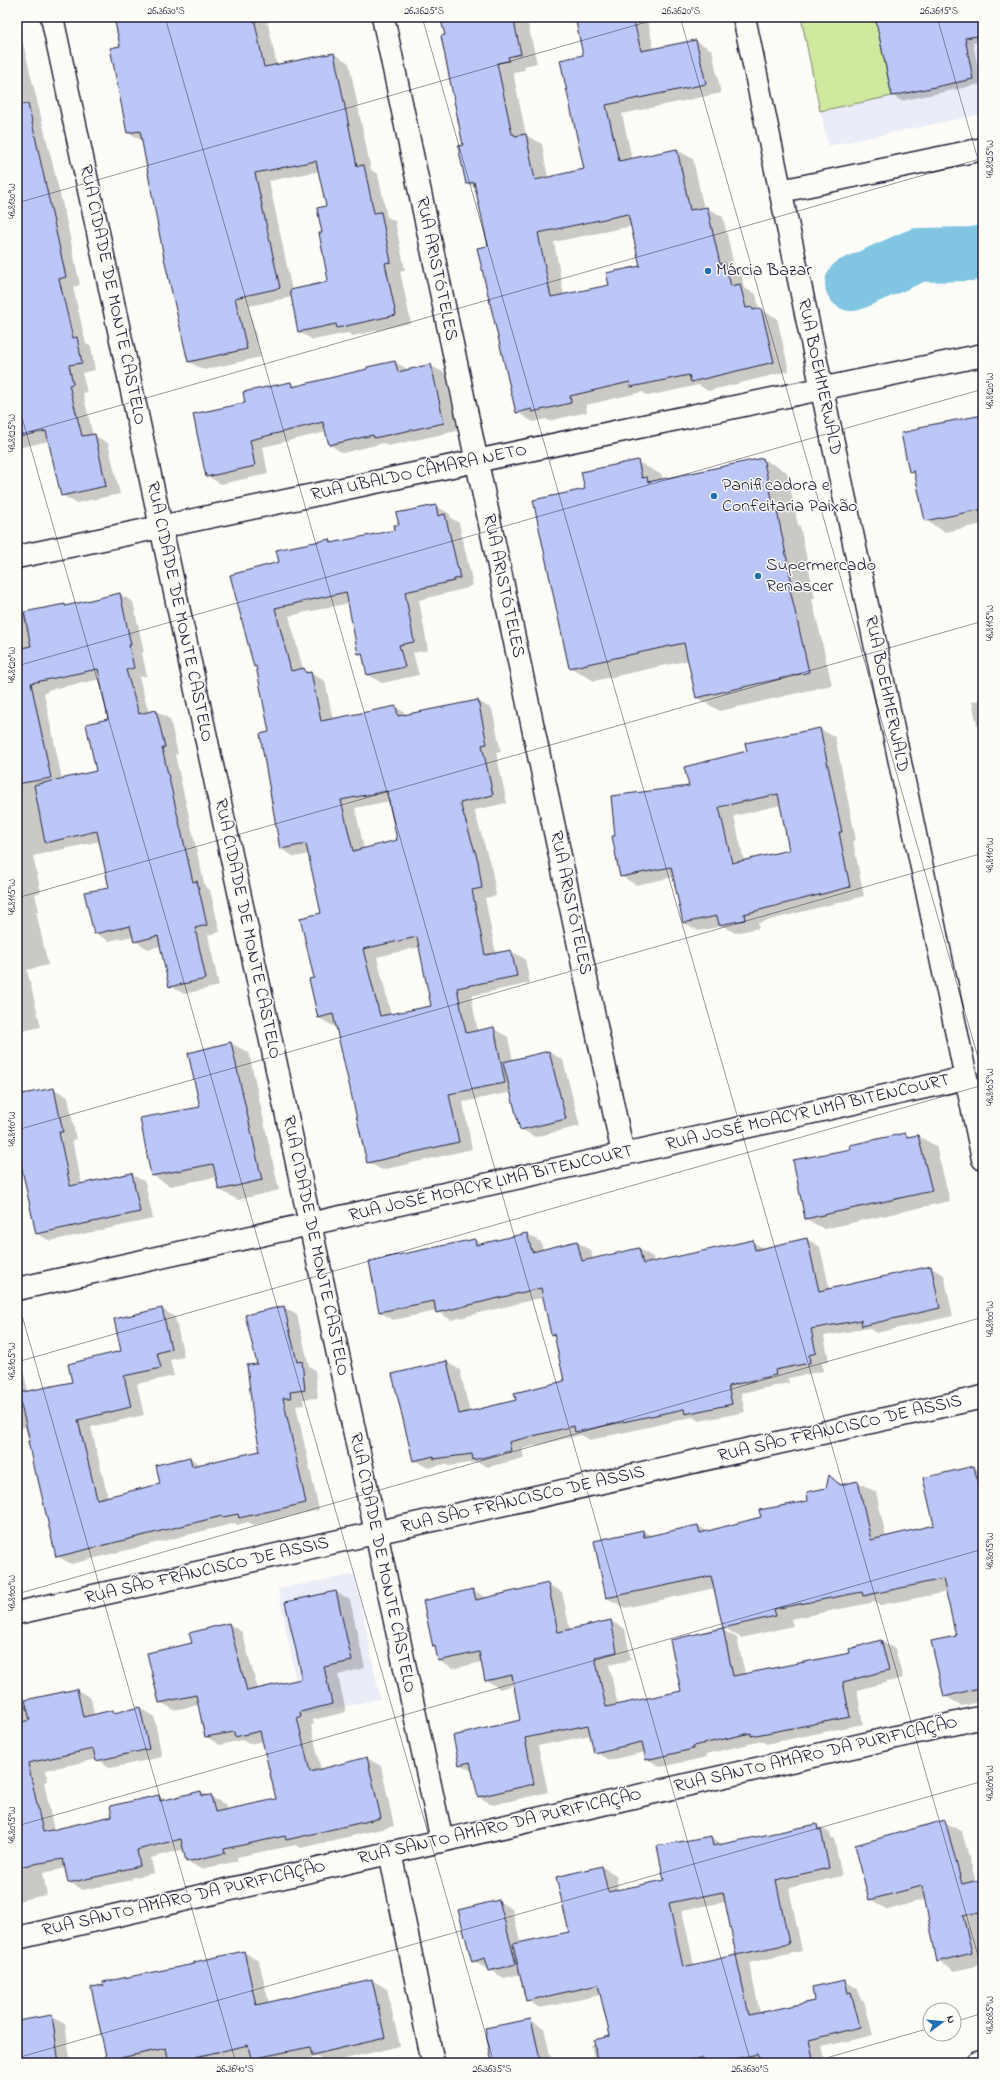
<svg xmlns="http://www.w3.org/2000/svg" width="1000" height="2080" font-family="'Indie Flower',sans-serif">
  <rect width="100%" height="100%" fill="#fdfcf7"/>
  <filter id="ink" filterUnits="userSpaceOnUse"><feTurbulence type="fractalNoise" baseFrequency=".025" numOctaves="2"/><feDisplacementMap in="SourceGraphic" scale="8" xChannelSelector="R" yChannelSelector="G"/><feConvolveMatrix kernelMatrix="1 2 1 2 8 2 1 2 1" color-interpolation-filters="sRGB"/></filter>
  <g filter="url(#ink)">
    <!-- built -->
    <path fill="#eaecf7" d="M801 17H983V114L828 146Z
      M355 1574 380 1699 303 1715 278 1589Z"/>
    <!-- green -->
    <path fill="#d0e99f" stroke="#79866d" d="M801 17H875L892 96 820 111Z"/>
    <!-- shadow -->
    <path fill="#0003" fill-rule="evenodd" d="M115 17H291L265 23 268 24 277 66 334 54 349 63 371 170 378 174 387 217 395 221 405 270 400 271 411 323 353 336 348 333 313 340 299 332 292 297 249 306 261 357 204 370 189 362 143 141 128 133 121 47ZM320 171 328 207 324 233 329 281 328 283 292 290 269 181Z
      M441 17H564L528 24 537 63 524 66 525 70 513 72 526 135 542 144 548 178 585 169 584 56 576 17H647L654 50 696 41 712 50 721 93 622 114 632 159 677 150 693 159 704 209 707 208 723 217 735 270 741 273 744 288 756 294 759 309 777 318 789 371 708 391 699 385 648 396 642 392 586 405 587 412 549 421 546 419 533 422 517 412 489 247 477 189 467 183 465 145 446 36ZM632 226 641 266 610 286 564 295 554 242Z
      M876 17H983V41L973 43 981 84 901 101 893 96Z
      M17 19 67 223 80 285 73 287 86 344 91 346 95 370 82 373 87 392 83 393 93 435 108 443 120 494 76 503 62 495 50 441 17 448Z
      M395 362 409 370 431 366 445 373 457 431 388 446 384 443 343 453 330 445 326 432 263 447 268 474 221 484 207 476 247 403 291 383 297 387 368 370Z
      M983 416V524L945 532 925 520 916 475 910 471Z
      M763 459 787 472 798 525 800 526 815 598 812 599 832 685 720 711 697 698 689 660 594 681 570 667 586 490 638 462 662 475 663 480Z
      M436 506 450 514 451 518 459 523 473 585 468 587V588L419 600 428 650 413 653 419 675 382 683 368 675 364 656 359 653 349 603 289 616 303 669 325 681 333 720 396 707 408 715 478 701 492 709 501 752 496 753 507 803 474 810 492 870 496 896 485 898 496 954 511 951 525 959 530 983 471 996 478 1032 494 1029 508 1037 513 1061 549 1052 563 1060 580 1126 535 1137 521 1129 512 1092 463 1102 472 1149 382 1170 368 1162 336 1025 333 1026 319 1018 315 979 322 913 309 854 295 857 281 849 270 733 257 667 255 666 280 563 330 540 335 543 396 530 400 525ZM390 801 398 840 364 849 355 808ZM420 947 432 1007 391 1015 377 957Z
      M120 594 133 602 144 652 142 653 147 676 139 677 149 713 156 711 170 719 178 754 175 755 205 887 210 890 220 932 208 935 219 986 184 994 170 986 161 946 148 949 135 941 133 936 109 941 95 933 110 889 100 841 33 856 41 892 35 894 39 911H36L48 965 27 970 41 1027 18 1032 17 614 65 605 67 606ZM101 679 110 720 98 771 62 779 44 693 48 692 47 690Z
      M983 699V740L980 727 977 725 972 702Z
      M820 729 835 737 856 840 853 841 864 896 758 923 759 928 735 933 723 926 699 931 684 923 674 877 636 885 621 876 690 787 748 752ZM781 805 790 851 744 861 734 816Z
      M231 1043 249 1053 279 1190 238 1200 220 1190 217 1177 170 1186 152 1175 201 1108 189 1053Z
      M54 1089 68 1097 76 1139 72 1140 82 1185 131 1174 145 1182 153 1219 50 1241 36 1233 17 1141V1096Z
      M905 1134 911 1137 918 1136 936 1146 950 1201 824 1229 806 1219 794 1161 852 1150Z
      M527 1234 541 1242 543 1250 577 1242 591 1250 593 1260 639 1249 653 1257 654 1263 753 1242 765 1249 807 1239 820 1247 830 1290 930 1267 944 1275 953 1316 876 1333 869 1328 824 1336 829 1361 822 1362 823 1371 788 1378 789 1383 741 1393 745 1412 699 1421 693 1417 590 1440 581 1435 522 1449 524 1458 488 1467 478 1462 449 1466 445 1464 428 1468 414 1460 446 1362 460 1370 470 1413 517 1401 565 1382 555 1336 552 1334 544 1297 451 1320 437 1311 393 1320 380 1312 475 1240 483 1244Z
      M284 1307 297 1315 309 1366 315 1370 318 1398 303 1399 304 1405 296 1406 319 1510 254 1525 248 1522 237 1525 235 1523 71 1564 57 1556 25 1427 17 1429V1354L20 1355 28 1392 73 1382 122 1352 162 1309 175 1317 184 1357 170 1360 174 1376 137 1384 144 1415 91 1427 108 1498 161 1485 190 1458 201 1465 261 1451 259 1365Z
      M974 1468 983 1473V1701L962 1706 945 1696 957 1636 947 1592 881 1605 875 1602 791 1619 793 1626 741 1638 724 1628 715 1588 625 1608 607 1598 596 1542 643 1531 652 1536 698 1526 709 1532 762 1518 810 1502 827 1489 829 1477 844 1485 858 1482 876 1492 886 1537 935 1525Z
      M548 1584 562 1592 570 1630 611 1621 625 1629 631 1660 609 1665 618 1706 682 1692 723 1630 737 1638 745 1674 851 1653 881 1641 895 1649 903 1678 857 1690 863 1724 766 1744 762 1741 706 1754 707 1757 661 1767 647 1759 646 1752 609 1760 595 1752 591 1735 538 1746 548 1792 493 1805 479 1797 473 1772 460 1764 522 1720 515 1685 500 1689 486 1680 482 1662 453 1669 439 1661 436 1647 434 1646 473 1590 487 1598Z
      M336 1592 350 1600 365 1668 338 1675 346 1712 313 1720 314 1724 311 1725 321 1770 367 1758 381 1766 394 1826 301 1848 296 1845 237 1857 238 1861 201 1869 187 1861 185 1849 151 1858 154 1873 131 1878 132 1880 83 1890 69 1882 66 1868 43 1873 47 1895 17 1901V1702L77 1690 91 1698 94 1715 113 1711 117 1713 140 1708 154 1716 162 1757 111 1768 97 1759 46 1770 48 1781 44 1782 54 1831 114 1817 158 1796 166 1800 201 1792 225 1804 227 1811 277 1800 264 1741 249 1744 242 1740 220 1745 206 1737 199 1705 174 1710 160 1702 193 1644 229 1624 242 1632 258 1690 302 1680Z
      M945 1822 962 1832 976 1882 983 1880V1925H980L983 1938V1964L955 1971 938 1961 925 1899 888 1910 870 1899Z
      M816 1825 830 1833 831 1837 834 1839 842 1876 789 1888 802 1951 749 1963 760 2013 816 2002 845 1981 858 1989 861 1999 864 2001 873 2035 822 2047 826 2063H595L591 2045 611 2037 601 1995 540 2008 526 2000 521 1974 504 1978 490 1970 489 1968 487 1969 473 1961 498 1901 512 1909 521 1944 570 1933 602 1867 616 1875 619 1891 666 1881 711 1837 724 1845ZM726 1902 737 1956 694 1965 682 1910Z
      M244 1952 259 1961 269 2003 372 1980 387 1989 400 2046 328 2063 318 2057 286 2063H260L251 2056 221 2063H113L108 2060 196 1964Z
      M51 2016 65 2024 71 2063H17V2022Z
      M530 2020 544 2028 552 2063H493Z"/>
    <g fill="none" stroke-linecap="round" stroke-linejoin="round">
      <!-- river -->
      <path stroke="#81c5e2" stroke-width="54" d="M852 284 918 255 972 254 983 252"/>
    </g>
    <!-- building -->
    <path fill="#bcc7f8" stroke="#22223b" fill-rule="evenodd" d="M114 17H254L264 67 334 53 357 166 364 165 374 213 381 212 391 262 385 263 396 315 337 328 336 324 298 332 290 290 327 282 328 280 319 233H322L317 208 326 206 316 161 255 173 280 288 235 298 247 349 188 362 164 258 140 131 127 133 110 48 120 46Z
      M440 17H513L521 54 508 57 509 61 497 63 512 134H514L515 136 526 134 535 180 584 169 560 60 583 55 575 17H633L641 51 696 40 706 84 606 105 619 161 677 149 690 210 707 207 720 264 725 263 731 286 740 284 746 308 752 307 753 310 761 308 774 362 691 382 689 375 631 387 630 382 570 396 571 403 532 412V409L516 413 477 248 488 246 474 182 466 184 458 146 463 145 441 36 445 35ZM628 214 640 266 606 273 609 285 551 297 538 233Z
      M875 17H983V35L965 38 973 79 892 96Z
      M28 104 66 277 59 279 73 338 77 337 82 363 69 365 73 384 69 385 82 436 95 434 106 486 61 496 46 431 22 436 17 411V105Z
      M395 361 398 372 431 364 444 423 374 438 373 435 329 445 323 422 250 440 255 466 206 477 193 414 245 403 243 392 291 382 292 387 367 369V367Z
      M983 415V509L925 521 914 471 909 472 901 433 919 429V427Z
      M763 458 775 512 777 511 792 584 789 585 809 672 696 698 684 643 569 668 533 500 585 489 581 472 638 460 642 478 647 477 648 482Z
      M436 505 438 516 445 514 460 578 454 579V581L405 592 414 642 399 645 405 667 367 675 362 653 358 654 346 592 275 608 291 671 304 668 306 673 311 672 321 721 396 706 398 716 478 700 487 744 482 745 493 795 460 803 478 861 482 888 472 890 485 955 511 950 517 976 457 988 466 1033 494 1027 505 1083 449 1094 459 1142 367 1163 333 1014 318 1018 309 979 314 978 300 918 321 913 306 844 280 849 260 734 269 732 256 666 254 667 230 575 279 562 276 550 330 539 331 543 395 530 394 525H399L396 513ZM387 791 397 840 353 851 341 800ZM417 937 431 1006 380 1016 363 949Z
      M120 593 131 645H129L134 668 126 670 139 714 156 710 165 747 162 748 193 882 197 881 207 925 195 928 206 979 169 987 158 936 134 942 130 926 94 934 84 892 109 888 97 831 45 843 34 785 96 771 86 724 108 719 98 669 31 683 51 778 17 784V649L31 646 24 612 65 604V606Z
      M820 728 842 832H839L850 887 744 914 745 920 719 925 717 916 683 923 671 867 620 877 612 836H615L611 796 689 786 684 767 747 751 745 743ZM778 794 789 850 732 863 719 807Z
      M231 1042 262 1180 219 1190 213 1164 151 1176 140 1118 200 1107 188 1053Z
      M549 1051 566 1119 520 1130 503 1062Z
      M54 1088 63 1132H59L70 1186 132 1173 140 1212 36 1234 17 1146V1095Z
      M905 1133 907 1137 918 1135 932 1191 805 1219 793 1160 851 1149 850 1145Z
      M527 1233 532 1252 577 1241 582 1261 639 1248 643 1264 753 1240 755 1250 807 1238 819 1291 931 1266 940 1308 862 1326 861 1320 811 1329 816 1353 809 1355 810 1363 775 1370 776 1375 728 1386 732 1404 685 1414 684 1409 575 1432 574 1426 509 1442 511 1451 473 1460 472 1454 434 1459V1456L413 1461 392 1374 447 1361 459 1414 516 1400 514 1393 564 1381 554 1334 551 1335 541 1288 436 1313 434 1301 379 1312 369 1261 475 1239 476 1245Z
      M284 1306 297 1362 302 1361 305 1390 290 1392 291 1398H283L306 1503 239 1518 238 1514 223 1517 222 1516 56 1557 37 1475H35L28 1441H30L18 1393 72 1382 68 1364 121 1351 114 1319 162 1308 171 1349 157 1353 161 1368 124 1376 131 1407 78 1420 97 1499 160 1484 156 1465 190 1457 192 1466 260 1451 253 1416 247 1365 257 1364 245 1315Z
      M974 1466 983 1506V1687L944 1697 931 1641 956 1636 943 1579 863 1596 862 1592 774 1609 776 1616 723 1628 711 1576 606 1598 594 1541 643 1530 644 1537 698 1525 700 1533 761 1517 759 1510 808 1501 807 1492 826 1488 829 1475 840 1485 858 1481 871 1540 934 1525 923 1478Z
      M548 1583 558 1632 611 1620 617 1652 595 1657 606 1707 681 1691 670 1640 723 1628 733 1676 850 1653 849 1649 881 1640 889 1670 843 1682 850 1717 751 1736V1733L693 1746V1749L646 1760 642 1742 594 1753 588 1725 525 1738 534 1784 478 1797 470 1762 459 1765 453 1736 520 1720 512 1675 485 1681 479 1652 438 1661 435 1646 433 1647 423 1601 473 1589 476 1600Z
      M336 1591 352 1661 324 1667 332 1704 300 1712 301 1717H297L310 1772 367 1757 381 1818 286 1840 285 1836 224 1849 225 1853 186 1862 181 1839 137 1850 140 1866 118 1871V1872L68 1883 63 1859 17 1867V1723L30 1720 25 1700 77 1689 83 1717 113 1710 114 1713 140 1707 149 1749 96 1761 93 1749 28 1763 43 1832 112 1816 110 1806 159 1795 160 1801 201 1791 202 1796 211 1795 215 1812 276 1799 260 1731 235 1737 234 1732 205 1737 196 1695 159 1703 147 1653 192 1643 189 1633 229 1623 247 1691 301 1679V1672L285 1602Z
      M945 1820 962 1884 983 1879V1911L963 1916 972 1953 937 1962 922 1886 869 1900 855 1845Z
      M817 1824 818 1830H821L829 1868 776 1880 789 1944 736 1955 749 2015 814 2001 812 1987 845 1980 848 1993 851 1992 860 2027 809 2040 813 2058 788 2063H760L758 2054 715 2063H704L703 2058 679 2063H597L594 2040 610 2036 598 1985 526 2001 513 1944 569 1932 556 1877 602 1866 608 1892 664 1880 657 1846 711 1836 713 1846ZM723 1892 736 1955 683 1967 669 1903Z
      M499 1900 516 1964 489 1971 485 1958 472 1962 458 1910Z
      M244 1951 256 2005 372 1979 385 2038 312 2055 310 2047 251 2059 248 2045 169 2063 166 2048 107 2061 91 1987 104 1985 103 1982 194 1964V1962Z
      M52 2015 59 2063H17V2021Z
      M531 2019 541 2063H492L485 2028Z"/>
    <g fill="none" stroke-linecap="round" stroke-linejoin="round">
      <defs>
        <path id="street" d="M52 17 442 1841
          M383 17 623 1154
          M781 191 983 149
          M17 557 983 355
          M17 1289 966 1078
          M17 1613 983 1397
          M390 1852 433 2063
          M17 1938 983 1717
          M977 2063 983 2062"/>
        <path id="secondary" d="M744 17 983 1159"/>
      </defs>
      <!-- street casing -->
      <use href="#street" stroke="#22223b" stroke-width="25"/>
      <!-- secondary casing -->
      <use href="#secondary" stroke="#22223b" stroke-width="25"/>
      <!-- street -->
      <use href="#street" stroke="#fdfcf7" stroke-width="22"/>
      <!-- secondary -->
      <use href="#secondary" stroke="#fdfcf7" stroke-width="22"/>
    </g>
  </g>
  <!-- ticks -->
  <path fill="none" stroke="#22223b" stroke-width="1" stroke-opacity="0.45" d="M165 17 751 2063M422 17 983 1973M680 17 983 1075M937 17 983 177M17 203 664 17M17 400 494 2063M17 435 983 158M17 666 983 389M17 898 983 621M17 1130 983 853M17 1298 236 2063M17 1362 983 1085M17 1594 983 1317M17 1826 983 1549M954 2022 983 2013M17 2058 983 1781M809 2063 930 2028"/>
  <!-- markers -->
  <g fill="#1f6fb2" stroke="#fdfcf7" stroke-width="1.5">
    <circle cx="708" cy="271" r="4"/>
    <circle cx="714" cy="496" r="4"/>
    <circle cx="758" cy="576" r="4"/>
  </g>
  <g text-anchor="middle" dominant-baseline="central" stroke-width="3" stroke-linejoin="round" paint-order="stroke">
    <!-- street labels -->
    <g font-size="18" fill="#22223b" stroke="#fdfcf7">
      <text transform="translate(436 269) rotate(78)">RUA ARISTÓTELES</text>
      <text transform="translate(112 295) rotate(78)">RUA CIDADE DE MONTE CASTELO</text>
      <text transform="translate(819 377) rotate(78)">RUA BOEHMERWALD</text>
      <text transform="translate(419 473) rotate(-12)">RUA UBALDO CÂMARA NETO</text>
      <text transform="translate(503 586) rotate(78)">RUA ARISTÓTELES</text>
      <text transform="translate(179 612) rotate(78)">RUA CIDADE DE MONTE CASTELO</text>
      <text transform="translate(886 694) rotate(78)">RUA BOEHMERWALD</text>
      <text transform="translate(570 903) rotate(78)">RUA ARISTÓTELES</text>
      <text transform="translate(247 929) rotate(78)">RUA CIDADE DE MONTE CASTELO</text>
      <text transform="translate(808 1113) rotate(-13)">RUA JOSÉ MOACYR LIMA BITENCOURT</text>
      <text transform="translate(491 1184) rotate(-13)">RUA JOSÉ MOACYR LIMA BITENCOURT</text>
      <text transform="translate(315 1246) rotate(78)">RUA CIDADE DE MONTE CASTELO</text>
      <text transform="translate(840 1429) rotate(-13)">RUA SÃO FRANCISCO DE ASSIS</text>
      <text transform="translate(523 1500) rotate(-13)">RUA SÃO FRANCISCO DE ASSIS</text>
      <text transform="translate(382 1563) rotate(78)">RUA CIDADE DE MONTE CASTELO</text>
      <text transform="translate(207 1571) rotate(-13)">RUA SÃO FRANCISCO DE ASSIS</text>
      <text transform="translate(816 1755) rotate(-13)">RUA SANTO AMARO DA PURIFICAÇÃO</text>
      <text transform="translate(500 1827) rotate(-13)">RUA SANTO AMARO DA PURIFICAÇÃO</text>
      <text transform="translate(184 1899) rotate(-13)">RUA SANTO AMARO DA PURIFICAÇÃO</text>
    </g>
    <!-- poi labels -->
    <g font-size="18" fill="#22223b" stroke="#fdfcf7" text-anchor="start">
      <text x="716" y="271">Márcia Bazar</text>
      <text x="722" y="486">Panificadora e<tspan x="722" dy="21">Confeitaria Paixão</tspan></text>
      <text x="766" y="566">Supermercado<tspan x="766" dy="21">Renascer</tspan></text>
    </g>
  </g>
  <!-- margin -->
  <rect width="1000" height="2080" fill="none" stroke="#fdfcf7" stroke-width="44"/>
  <!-- north arrow -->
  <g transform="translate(942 2022) rotate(74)"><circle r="19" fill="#fdfcf7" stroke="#a5a5ac"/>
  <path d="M0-3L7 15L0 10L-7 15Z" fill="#1f6fb2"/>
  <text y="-6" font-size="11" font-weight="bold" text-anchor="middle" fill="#22223b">N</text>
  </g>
  <rect x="22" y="22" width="956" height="2036" fill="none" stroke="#22223b" stroke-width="1.5"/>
  <g font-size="10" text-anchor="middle" fill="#22223b">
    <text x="166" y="14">26.3630°S</text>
    <text x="424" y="14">26.3625°S</text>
    <text x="681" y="14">26.3620°S</text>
    <text x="939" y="14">26.3615°S</text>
    <text transform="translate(989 159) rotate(-90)" y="4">48.8125°W</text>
    <text transform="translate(11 201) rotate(-90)" y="4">48.8130°W</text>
    <text transform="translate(989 391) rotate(-90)" y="4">48.8120°W</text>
    <text transform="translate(11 433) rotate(-90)" y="4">48.8125°W</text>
    <text transform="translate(989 623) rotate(-90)" y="4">48.8115°W</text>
    <text transform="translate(11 665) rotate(-90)" y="4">48.8120°W</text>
    <text transform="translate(989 855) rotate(-90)" y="4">48.8110°W</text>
    <text transform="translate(11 897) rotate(-90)" y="4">48.8115°W</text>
    <text transform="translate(989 1087) rotate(-90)" y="4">48.8105°W</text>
    <text transform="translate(11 1129) rotate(-90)" y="4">48.8110°W</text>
    <text transform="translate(989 1319) rotate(-90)" y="4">48.8100°W</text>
    <text transform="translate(11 1361) rotate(-90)" y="4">48.8105°W</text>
    <text transform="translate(989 1551) rotate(-90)" y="4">48.8095°W</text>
    <text transform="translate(11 1593) rotate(-90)" y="4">48.8100°W</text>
    <text transform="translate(989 1783) rotate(-90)" y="4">48.8090°W</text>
    <text transform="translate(11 1825) rotate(-90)" y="4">48.8095°W</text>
    <text transform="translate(989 2015) rotate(-90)" y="4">48.8085°W</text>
    <text x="235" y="2072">26.3640°S</text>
    <text x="492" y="2072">26.3635°S</text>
    <text x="750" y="2072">26.3630°S</text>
  </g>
</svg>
